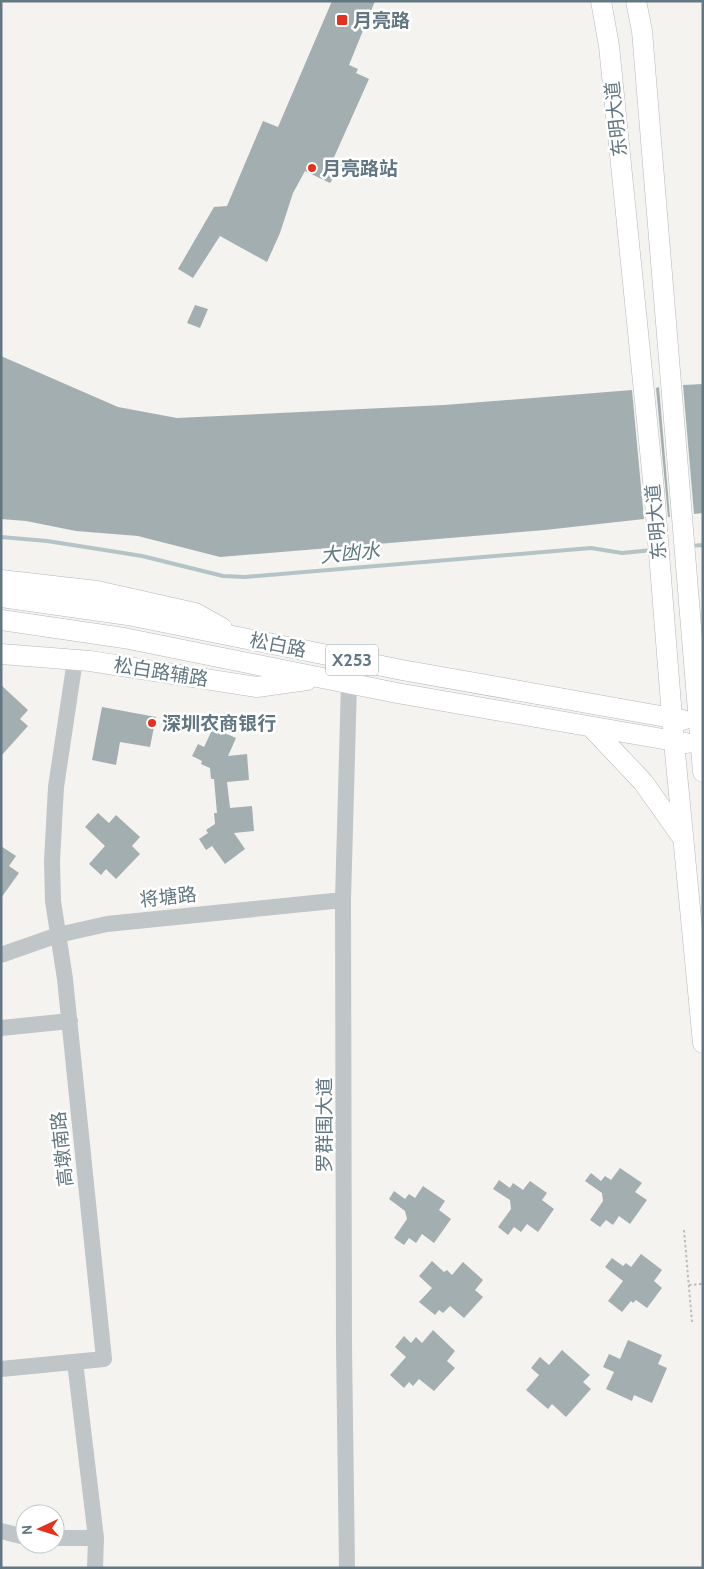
<svg xmlns="http://www.w3.org/2000/svg" width="704" height="1569" font-family="Cabin,'Noto Sans SC',sans-serif">
  <rect width="100%" height="100%" fill="#f4f3ef"/>
  <g fill="none" stroke-linecap="round" stroke-linejoin="round">
    <!-- stream -->
    <path stroke="#b4c3c5" stroke-width="4" d="M1 537 47 541 117 552 142 556 223 576 245 577 591 548 622 553 653 550
      M690 546 703 545"/>
  </g>
  <!-- building -->
  <path fill="#a3aeb1" d="M332 1H375L349 65 358 69 356 73 369 79 331 164 380 161 381 175 334 177 330 183 305 171 293 193 280 233 267 262 220 236 193 278 178 269 214 207 227 206 263 121 278 127Z
    M195 305 208 309 200 328 187 323Z
    M1 356 118 407 177 418 444 405 632 390 644 519 545 530 220 557 138 536 76 531 26 521 1 519Z
    M703 384V513L694 514 683 385Z
    M659 387 670 517H668L656 388Z
    M1 685 28 710 20 719 28 726 1 756Z
    M102 707 156 717 150 747 120 742 116 765 92 760Z
    M213 728 236 738 228 756 247 754 249 780 227 782 230 808 252 806 254 831 234 833 245 849 225 864 212 846 206 850 199 839 208 833 206 830 215 824 214 813H217L216 802 214 779H211L210 768 201 764 202 761 192 756 198 744 204 747Z
    M98 813 109 823 116 815 140 837 132 846 140 854 116 879 106 869 101 875 89 864 105 846 85 827Z
    M1 846 16 856 9 866 19 873 1 898Z
    M620 1168 642 1183 635 1192 647 1200 630 1224 619 1216 613 1225 606 1220 600 1227 590 1220 603 1201 602 1193 585 1181 591 1173 601 1181 605 1176 611 1180Z
    M499 1180 510 1188 513 1183 523 1190 530 1181 547 1193 542 1200 554 1209 538 1232 527 1224 521 1232 514 1227 508 1235 498 1227 511 1209 510 1200 493 1189Z
    M423 1186 445 1201 439 1210 451 1219 434 1243 422 1234 416 1243 409 1238 404 1245 394 1238 407 1219 405 1211 389 1199 394 1191 405 1199 409 1194 415 1198Z
    M641 1254 662 1270 654 1281 662 1288 647 1308 636 1300 633 1303 631 1301 622 1312 608 1301 623 1281 605 1267 612 1258 623 1266 626 1263 631 1267Z
    M432 1261 444 1272 447 1270 452 1275 463 1262 483 1280 475 1290 483 1297 464 1318 450 1306 443 1313 439 1310 435 1315 419 1302 432 1288 419 1276Z
    M433 1330 455 1351 447 1361 455 1368 434 1391 419 1379 413 1386 409 1382 404 1388 390 1375 406 1357 395 1347 404 1336 411 1343 416 1337 422 1343Z
    M628 1340 662 1355 658 1364 667 1368 652 1403 634 1395 632 1401 606 1389 614 1372 603 1367 609 1354 620 1359Z
    M562 1350 590 1375 583 1382 591 1389 566 1417 552 1404 548 1409 526 1390 539 1375 531 1368 540 1357 549 1365Z"/>
  <g fill="none" stroke-linecap="round" stroke-linejoin="round">
    <defs>
      <path id="major" d="M601 1 609 46 654 490 674 742 703 1043
        M636 1 642 31 703 772
        M1 580 97 591 195 613 222 628
        M1 597 128 615 402 670 683 720
        M1 620 124 638 397 693 686 743
        M1 654 90 661 257 687 307 680
        M591 727 643 782 682 837"/>
    </defs>
    <!-- major casing -->
    <use href="#major" stroke="#b3b8bb" stroke-width="21"/>
    <!-- path -->
    <path stroke="#babdbe" stroke-width="2" stroke-dasharray="2.5 2.5" stroke-linecap="butt" d="M684 1230 692 1322
      M689 1285 703 1284"/>
    <!-- minor -->
    <path stroke="#c0c5c7" stroke-width="16" d="M1 955 58 935 107 924 343 900
      M1 1028 70 1021
      M75 1362 96 1538 95 1568
      M1 1369 104 1359 65 979 53 901 52 861 56 787 75 660
      M1 1531 25 1537
      M55 1538H96
      M347 1568 344 1344 343 900 349 683"/>
    <!-- major -->
    <use href="#major" stroke="#fff" stroke-width="20"/>
  </g>
  <!-- markers -->
  <g fill="#e5311e" stroke="#fff" stroke-width="2">
    <rect x="336" y="14" width="12" height="12" rx="2.5"/>
    <circle cx="312" cy="168" r="5"/>
    <circle cx="152" cy="723" r="5"/>
  </g>
  <g text-anchor="middle" dominant-baseline="central" stroke-width="5" stroke-linejoin="round" paint-order="stroke">
    <!-- shield labels -->
    <rect fill="#fff" stroke="#91a0a7" stroke-width="1" x="326" y="644.5" width="52" height="31" rx="4"/>
    <g font-size="18" font-weight="bold" fill="#627781">
      <text x="352" y="660">X253</text>
    </g>
    <!-- poi labels -->
    <g font-size="19" font-weight="bold" fill="#627781" stroke="#fff" text-anchor="start">
      <text x="353" y="20">月亮路</text>
      <text x="322" y="168">月亮路站</text>
      <text x="162" y="723">深圳农商银行</text>
    </g>
    <!-- street labels -->
    <g font-size="19" fill="#627781" stroke="#fff">
      <text transform="translate(616 119) rotate(-96)">东明大道</text>
      <text transform="translate(656 522) rotate(-95)">东明大道</text>
      <text transform="translate(278 645) rotate(11)">松白路</text>
      <text transform="translate(161 672) rotate(9)">松白路辅路</text>
      <text transform="translate(168 897) rotate(-6)">将塘路</text>
      <text transform="translate(324 1125) rotate(-90)">罗群围大道</text>
      <text transform="translate(62 1149) rotate(-96)">高墩南路</text>
    </g>
    <!-- water labels -->
    <g font-size="20" font-style="italic" fill="#5e7b7f" stroke="#fff">
      <text transform="translate(350 553) rotate(-5)">大凼水</text>
    </g>
  </g>
  <!-- border -->
  <rect width="704" height="1569" fill="none" stroke="#627781" stroke-width="5"/>
  <!-- north arrow -->
  <g transform="translate(40 1529) rotate(266)"><circle r="24" fill="#ffffff" stroke="#c0c9cd"/>
  <path d="M0-4L9 19L0 12L-9 19Z" fill="#e5311e"/>
  <text y="-8" font-size="14" font-weight="bold" text-anchor="middle" fill="#627781">N</text>
  </g>
</svg>
